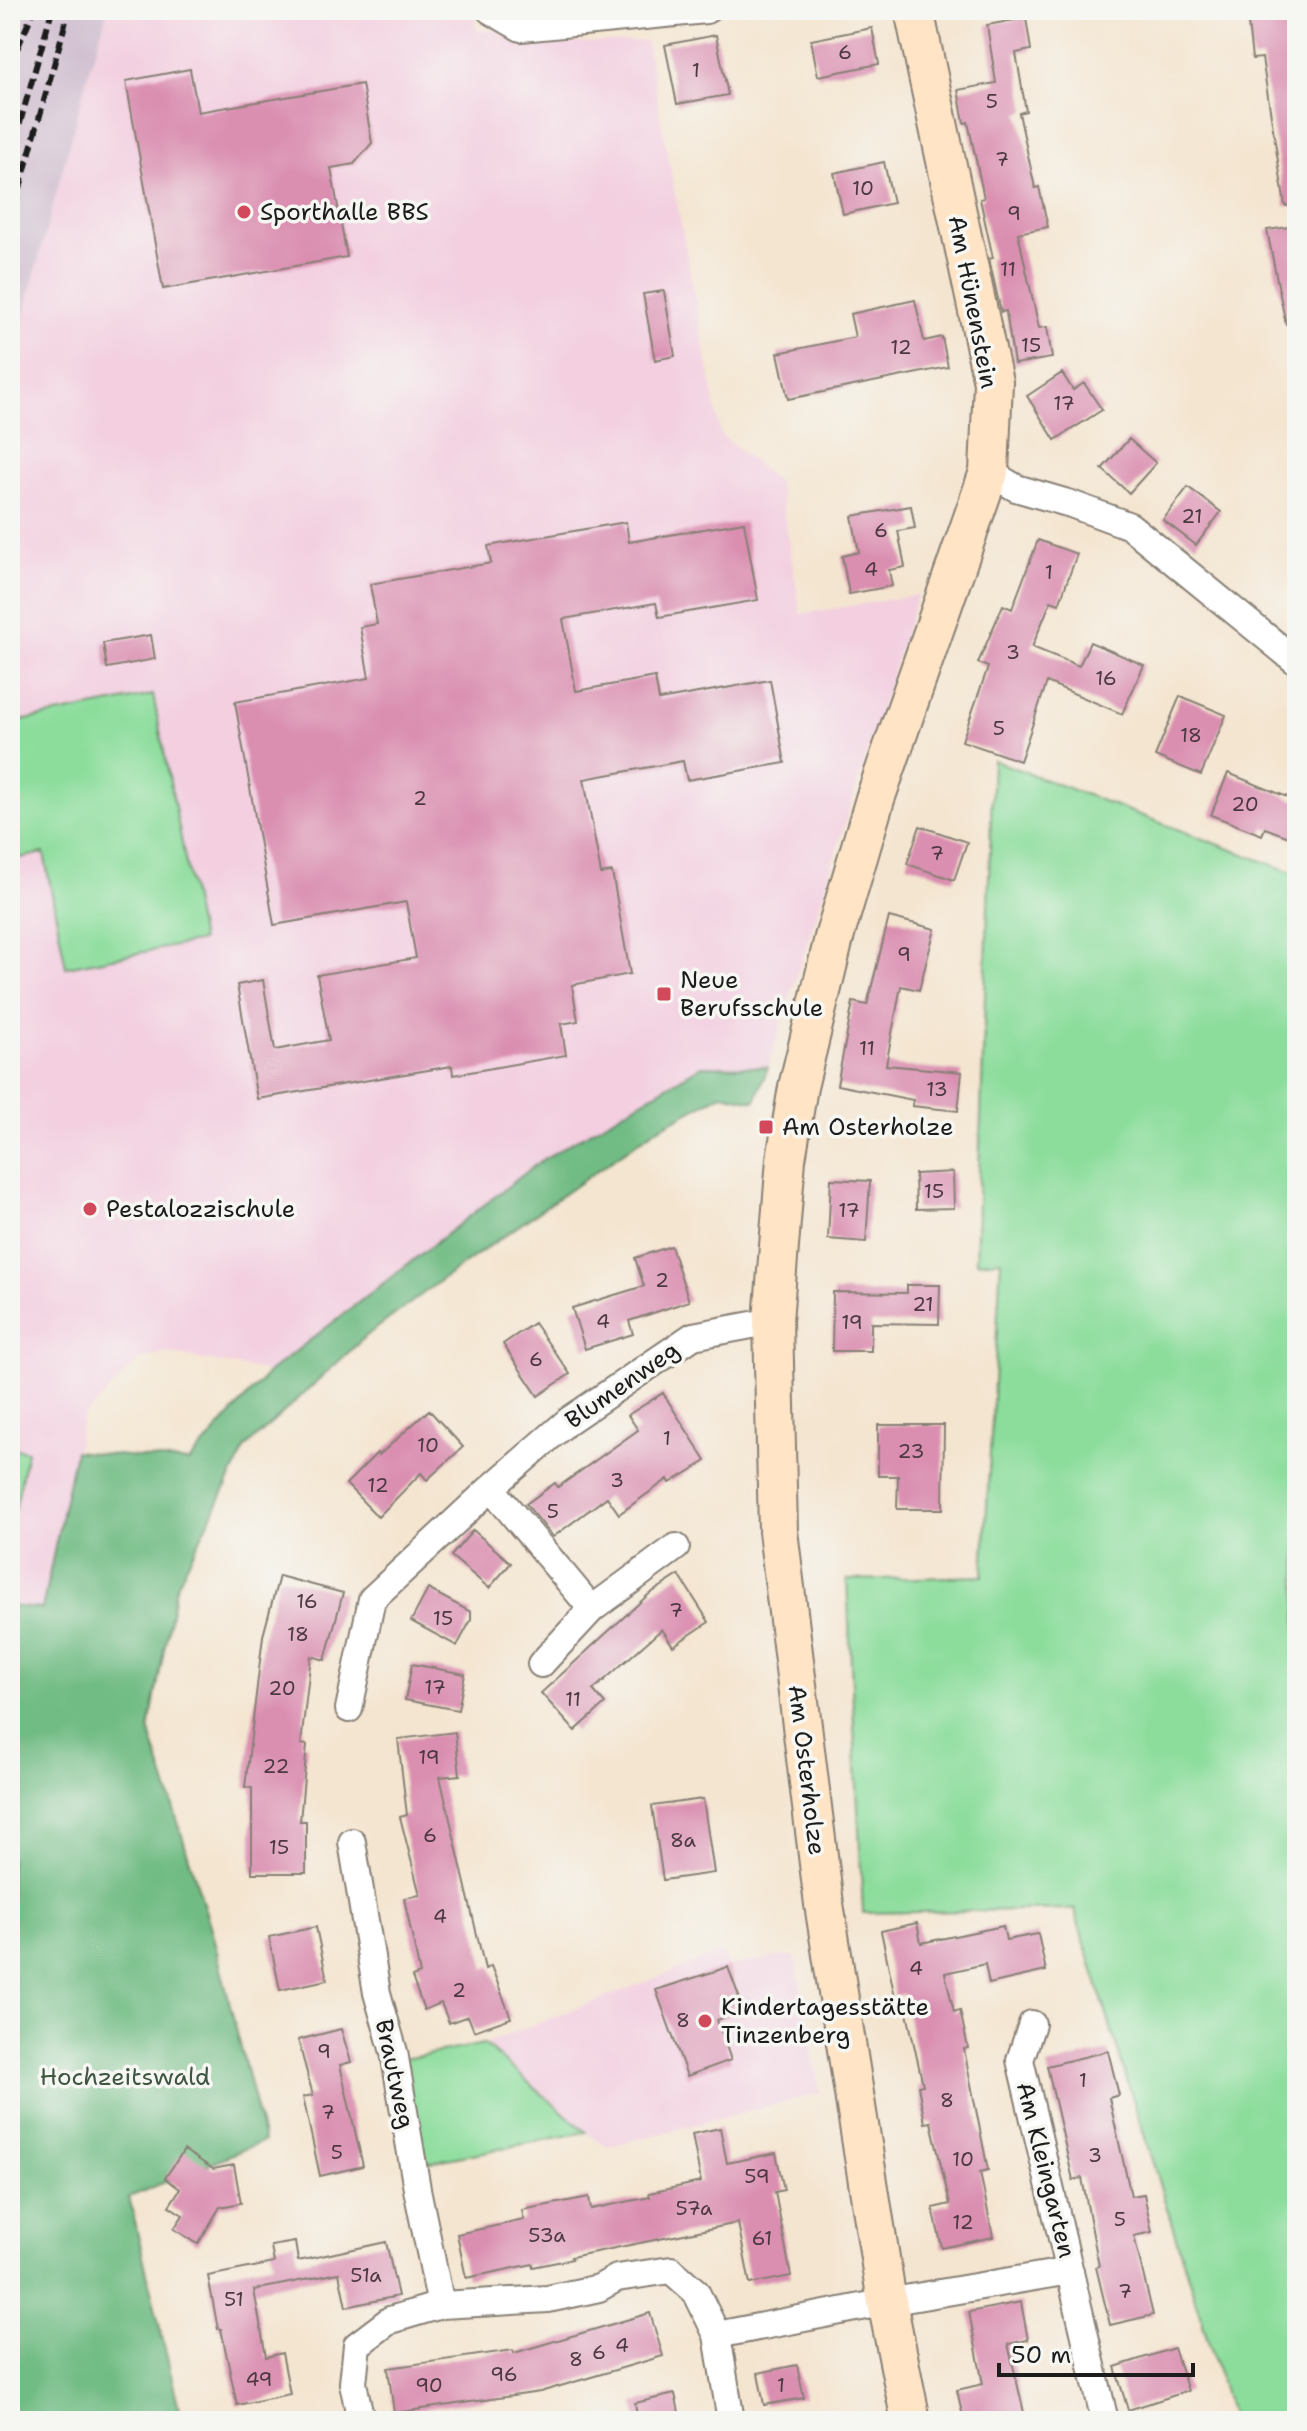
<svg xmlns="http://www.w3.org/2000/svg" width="1307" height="2431" font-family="'Shantell Sans',sans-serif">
  <rect width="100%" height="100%" fill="#f6f6f2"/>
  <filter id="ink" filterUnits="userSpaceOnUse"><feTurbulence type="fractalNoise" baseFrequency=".0125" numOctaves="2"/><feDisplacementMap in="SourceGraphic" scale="16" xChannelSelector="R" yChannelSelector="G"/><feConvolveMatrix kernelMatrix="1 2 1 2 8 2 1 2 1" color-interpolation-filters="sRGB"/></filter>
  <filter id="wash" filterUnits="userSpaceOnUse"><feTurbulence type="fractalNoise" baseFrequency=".006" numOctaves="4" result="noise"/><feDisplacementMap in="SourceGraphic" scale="32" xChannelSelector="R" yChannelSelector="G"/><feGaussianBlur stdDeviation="1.8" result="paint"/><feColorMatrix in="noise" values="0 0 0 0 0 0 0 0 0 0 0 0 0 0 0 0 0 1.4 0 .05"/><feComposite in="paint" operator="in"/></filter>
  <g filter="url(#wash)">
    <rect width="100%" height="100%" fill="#f4e5d0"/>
    <!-- built -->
    <path fill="#f3cfe0" d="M108 10H473L477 31 497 30 529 44 646 41 721 435 778 482 801 614 917 595 768 1067 701 1066 542 1160 269 1372 167 1353 140 1359 83 1417 42 1609 10 1606V367L89 70Z
      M723 1952 729 1967 769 1958 795 1956 820 2093 607 2147 586 2132 484 2044Z"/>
    <!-- industrial -->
    <path fill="#cfbdcf" d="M10 10H108L89 70 10 367Z"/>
    <!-- green -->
    <path fill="#8cdd9c" stroke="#547c5c" stroke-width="2" d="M153 695 201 941 66 967 44 853 10 860V723Z
      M993 760 1297 874V2421H1233L1074 1909 863 1913 847 1580 983 1576 1001 1260 976 1262Z
      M10 1448 27 1451 15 1510 10 1509Z
      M484 2044 586 2132 426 2163 403 2059Z"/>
    <!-- forest -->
    <path fill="#71bc84" stroke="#466c50" stroke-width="2" d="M701 1066 768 1067 755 1101 722 1094 655 1130 441 1280 365 1337 246 1447 176 1587 149 1729 212 1932 264 2141 129 2197 182 2421H10V1606L42 1609 75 1451 189 1462 269 1372 542 1160Z"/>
    <g id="blocks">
      <!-- building -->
      <path fill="#da8eb0" d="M1277 10H1290L1297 70V205L1285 206 1262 58 1252 59 1247 14Z
        M1026 18 1031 50 1016 53 1026 111 1019 113 1035 188 1039 187 1048 227 1018 233 1039 328 1047 327 1052 358 1014 364 1006 311 1001 312 989 259 993 258 980 199 984 198 968 122 964 123 958 90 996 83 987 25Z
        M872 28 879 64 818 76 811 40Z
        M716 35 728 95 677 104 665 45Z
        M190 69 198 112 362 84 372 143 354 164 331 168 347 257 163 289 126 81Z
        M884 162 893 203 843 214 834 173Z
        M1297 226V324L1286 325 1267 230Z
        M664 291 675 356 655 360 643 294Z
        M915 300 924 341 942 337 948 367 788 399 778 353 855 337 850 314Z
        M1062 373 1073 390 1084 383 1102 410 1055 440 1027 396Z
        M1129 439 1156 463 1129 493 1102 469Z
        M1188 487 1221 512 1196 545 1163 520Z
        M911 506 915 528 898 531 905 567 889 570 892 586 849 594 842 556 859 552 852 516Z
        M626 522 629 542 744 522 758 600 659 617 656 603 563 619 576 691 655 677 659 700 770 680 785 763 687 780 683 761 584 779 601 874 612 872 630 974 572 985 578 1021 561 1024 566 1055 453 1075 452 1066 257 1099 237 985 263 980 275 1050 329 1040 317 975 416 958 406 902 274 925 235 702 369 678 360 627 377 624 370 584 491 563 488 546Z
        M1038 540 1077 554 1059 604 1051 601 1032 647 1079 666 1090 642 1144 665 1122 714 1047 682 1020 761 962 741 988 667 978 663 1003 605 1012 609Z
        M151 635 155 659 107 668 103 643Z
        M1180 696 1226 715 1201 775 1155 756Z
        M1228 773 1297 801V840L1265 828 1262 835 1211 815Z
        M920 826 967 842 954 880 907 864Z
        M889 917 935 929 919 990 901 986 886 1065 962 1072 958 1111 912 1106 913 1100 837 1085 853 1002 867 1005Z
        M953 1172 954 1208 916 1209 915 1174Z
        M831 1179 870 1181 866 1242 828 1239Z
        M671 1246 689 1301 629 1321 633 1334 585 1349 572 1308 644 1286 635 1258Z
        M907 1285H940L939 1324 871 1323V1351H832L833 1292 907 1293Z
        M534 1323 570 1374 538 1396 503 1344Z
        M663 1393 706 1461 670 1483 668 1479 619 1514 607 1497 553 1537 526 1504 555 1483 558 1487 638 1430 628 1415Z
        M429 1410 463 1447 427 1480 421 1473 378 1517 346 1484 377 1453 379 1455Z
        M878 1425H944L943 1509H897L898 1476H878Z
        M473 1530 511 1563 489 1588 451 1556Z
        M679 1575 709 1622 673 1646 662 1629 593 1690 605 1704 575 1731 541 1693 648 1595Z
        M279 1576 343 1593 325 1660 311 1656 301 1744 307 1745 300 1821H306V1873H252V1788L245 1787 263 1636Z
        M428 1589 471 1612V1620L457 1646 411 1621Z
        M412 1664 465 1674 458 1710 405 1700Z
        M455 1732 460 1775 440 1777 485 1969 491 1966 511 2018 474 2031 468 2016 449 2023 441 2003 424 2010 412 1977 420 1974 404 1898 420 1895 400 1817 407 1815 398 1739Z
        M703 1799 714 1873 663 1880 652 1806Z
        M917 1923 921 1943 1003 1926 1006 1940 1038 1934 1046 1971 989 1984 985 1964 945 1973 954 2012 960 2010 968 2048 964 2049 988 2170 980 2172 993 2237 942 2248 933 2208 950 2204 931 2122 925 2123 918 2086 923 2085 903 1995 895 1997 881 1931Z
        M316 1927 327 1980 280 1990 269 1937Z
        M728 1967 744 2010 717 2020 731 2060 687 2076 656 1990Z
        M341 2029 351 2062 340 2065 363 2166 320 2176 303 2097 313 2095 298 2040Z
        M1108 2051 1119 2095 1109 2098 1131 2196 1144 2194 1152 2232 1134 2236 1153 2315 1110 2325 1096 2267 1099 2266 1082 2178 1073 2180 1047 2066Z
        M720 2128 727 2163 776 2153 784 2190 775 2192 791 2276 750 2284 738 2223 571 2257 572 2259 533 2267V2264L466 2278 457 2234 524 2220 522 2210 589 2197 591 2209 650 2197 649 2193 701 2182 692 2134Z
        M184 2150 213 2169 234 2165 241 2203 220 2207 198 2244 174 2229 183 2215 169 2206 180 2189 165 2178Z
        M295 2242 298 2261 386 2242 398 2296 346 2307 339 2273 254 2290 266 2357 282 2353 290 2394 237 2405 221 2329H218L208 2276 274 2263 271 2246Z
        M1021 2302 1028 2340 1008 2344 1026 2421H964L957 2390 983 2384 969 2312Z
        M650 2313 663 2356 540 2392 394 2413 388 2368 513 2350 514 2353Z
        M1174 2348 1188 2391 1128 2410 1115 2367Z
        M797 2365 804 2398 764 2405 758 2373Z
        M675 2394 681 2421H638L635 2403Z"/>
    </g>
  </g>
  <g filter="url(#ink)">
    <use href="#blocks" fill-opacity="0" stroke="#888076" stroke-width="2"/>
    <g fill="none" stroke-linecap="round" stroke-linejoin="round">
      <defs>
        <path id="street" d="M490 10 521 28 706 10
          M989 472 1016 488 1071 504 1130 526 1297 662
          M491 1488 592 1609
          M541 1664 592 1609 676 1547
          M349 1709 372 1599 491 1488 568 1421 693 1336 773 1321
          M352 1842 377 1993 394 2052 417 2189 441 2305
          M1032 2024 1020 2060 1105 2421
          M717 2335 887 2302 1070 2271
          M361 2421 353 2383 357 2345 390 2320 441 2305 548 2299 599 2288 617 2278 671 2270 696 2292 717 2335 731 2421"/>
        <path id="secondary" d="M911 2421 887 2302 824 1904 778 1531 773 1321 786 1159 798 1087 834 938 875 799 989 472 993 382 914 10"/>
      </defs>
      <!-- street casing -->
      <use href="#street" stroke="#888076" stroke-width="30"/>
      <!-- secondary casing -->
      <use href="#secondary" stroke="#888076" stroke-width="42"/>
      <!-- street -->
      <use href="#street" stroke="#fff" stroke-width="26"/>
      <!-- secondary -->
      <use href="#secondary" stroke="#ffe4c6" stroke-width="38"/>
      <!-- rail -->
      <path stroke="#1c1c1c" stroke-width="6" stroke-dasharray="12 6" stroke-linecap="butt" d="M10 65 34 10
        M10 158 52 10
        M10 224 69 10"/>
    </g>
  </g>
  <!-- markers -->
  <g fill="#d1495b" stroke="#f6f6f2" stroke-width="3">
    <circle cx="244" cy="212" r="8"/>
    <rect x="656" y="986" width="16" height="16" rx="4"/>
    <rect x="758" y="1119" width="16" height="16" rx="4"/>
    <circle cx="90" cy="1209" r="8"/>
    <circle cx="705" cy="2021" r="8"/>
  </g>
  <g text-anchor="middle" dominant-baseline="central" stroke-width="7" stroke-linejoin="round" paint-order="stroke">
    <!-- number labels -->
    <g font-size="20" fill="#4c3841">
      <text x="845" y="52">6</text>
      <text x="696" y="70">1</text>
      <text x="992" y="101">5</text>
      <text x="1002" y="159">7</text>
      <text x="863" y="188">10</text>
      <text x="1014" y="213">9</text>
      <text x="1008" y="269">11</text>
      <text x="1031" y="345">15</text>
      <text x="901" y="347">12</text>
      <text x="1064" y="403">17</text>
      <text x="1192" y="516">21</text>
      <text x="881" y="530">6</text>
      <text x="871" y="569">4</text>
      <text x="1049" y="572">1</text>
      <text x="1013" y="652">3</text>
      <text x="1106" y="678">16</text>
      <text x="999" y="728">5</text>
      <text x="1191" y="735">18</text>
      <text x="420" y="798">2</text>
      <text x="1245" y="804">20</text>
      <text x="937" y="853">7</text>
      <text x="904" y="954">9</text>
      <text x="867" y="1048">11</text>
      <text x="937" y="1089">13</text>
      <text x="934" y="1191">15</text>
      <text x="849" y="1210">17</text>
      <text x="662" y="1280">2</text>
      <text x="923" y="1304">21</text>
      <text x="603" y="1321">4</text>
      <text x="852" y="1322">19</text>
      <text x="536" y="1359">6</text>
      <text x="667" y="1438">1</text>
      <text x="428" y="1445">10</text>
      <text x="911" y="1451">23</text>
      <text x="617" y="1480">3</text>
      <text x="378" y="1485">12</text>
      <text x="553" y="1511">5</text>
      <text x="307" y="1601">16</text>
      <text x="676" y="1610">7</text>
      <text x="443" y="1618">15</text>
      <text x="298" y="1634">18</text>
      <text x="435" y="1687">17</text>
      <text x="282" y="1688">20</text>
      <text x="573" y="1699">11</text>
      <text x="429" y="1757">19</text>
      <text x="276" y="1766">22</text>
      <text x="430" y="1835">6</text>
      <text x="683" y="1840">8a</text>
      <text x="279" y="1847">15</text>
      <text x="440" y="1916">4</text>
      <text x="916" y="1968">4</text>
      <text x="459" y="1990">2</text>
      <text x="683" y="2020">8</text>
      <text x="324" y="2051">9</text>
      <text x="1083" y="2080">1</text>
      <text x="947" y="2100">8</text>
      <text x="328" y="2112">7</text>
      <text x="337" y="2152">5</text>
      <text x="1095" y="2155">3</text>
      <text x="963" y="2159">10</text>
      <text x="757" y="2176">59</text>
      <text x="694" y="2208">57a</text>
      <text x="1120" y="2219">5</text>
      <text x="963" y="2222">12</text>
      <text x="547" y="2235">53a</text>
      <text x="762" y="2238">61</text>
      <text x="366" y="2275">51a</text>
      <text x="1125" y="2291">7</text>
      <text x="234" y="2299">51</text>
      <text x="622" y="2345">4</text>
      <text x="599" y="2352">6</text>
      <text x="576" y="2359">8</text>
      <text x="504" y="2374">96</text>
      <text x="259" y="2379">49</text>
      <text x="429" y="2385">90</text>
      <text x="781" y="2385">1</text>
    </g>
    <!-- poi labels -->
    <g font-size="24" fill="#1c1c1c" stroke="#f6f6f2" text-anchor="start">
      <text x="260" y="212">Sporthalle BBS</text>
      <text x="680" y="980">Neue<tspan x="680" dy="28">Berufsschule</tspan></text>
      <text x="782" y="1127">Am Osterholze</text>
      <text x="106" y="1209">Pestalozzischule</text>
      <text x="721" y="2007">Kindertagesstätte<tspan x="721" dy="28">Tinzenberg</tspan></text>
    </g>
    <!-- street labels -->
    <g font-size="24" fill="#1c1c1c" stroke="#f6f6f2">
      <text transform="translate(973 302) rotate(79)">Am Hünenstein</text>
      <text transform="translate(622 1385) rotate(-35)">Blumenweg</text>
      <text transform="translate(807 1770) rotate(83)">Am Osterholze</text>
      <text transform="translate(395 2074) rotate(78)">Brautweg</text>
      <text transform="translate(1046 2170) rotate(76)">Am Kleingarten</text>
    </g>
    <!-- park labels -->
    <g font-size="24" fill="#3e5642" stroke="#f6f6f2">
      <text x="125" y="2077">Hochzeitswald</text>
    </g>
  </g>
  <!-- margin -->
  <rect width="1307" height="2431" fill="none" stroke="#f6f6f2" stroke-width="40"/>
  <!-- scale -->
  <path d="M999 2363v12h194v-12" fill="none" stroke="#1c1c1c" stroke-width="4"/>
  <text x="1011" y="2363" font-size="24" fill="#1c1c1c" stroke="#f6f6f2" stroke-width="6" paint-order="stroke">50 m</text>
</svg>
